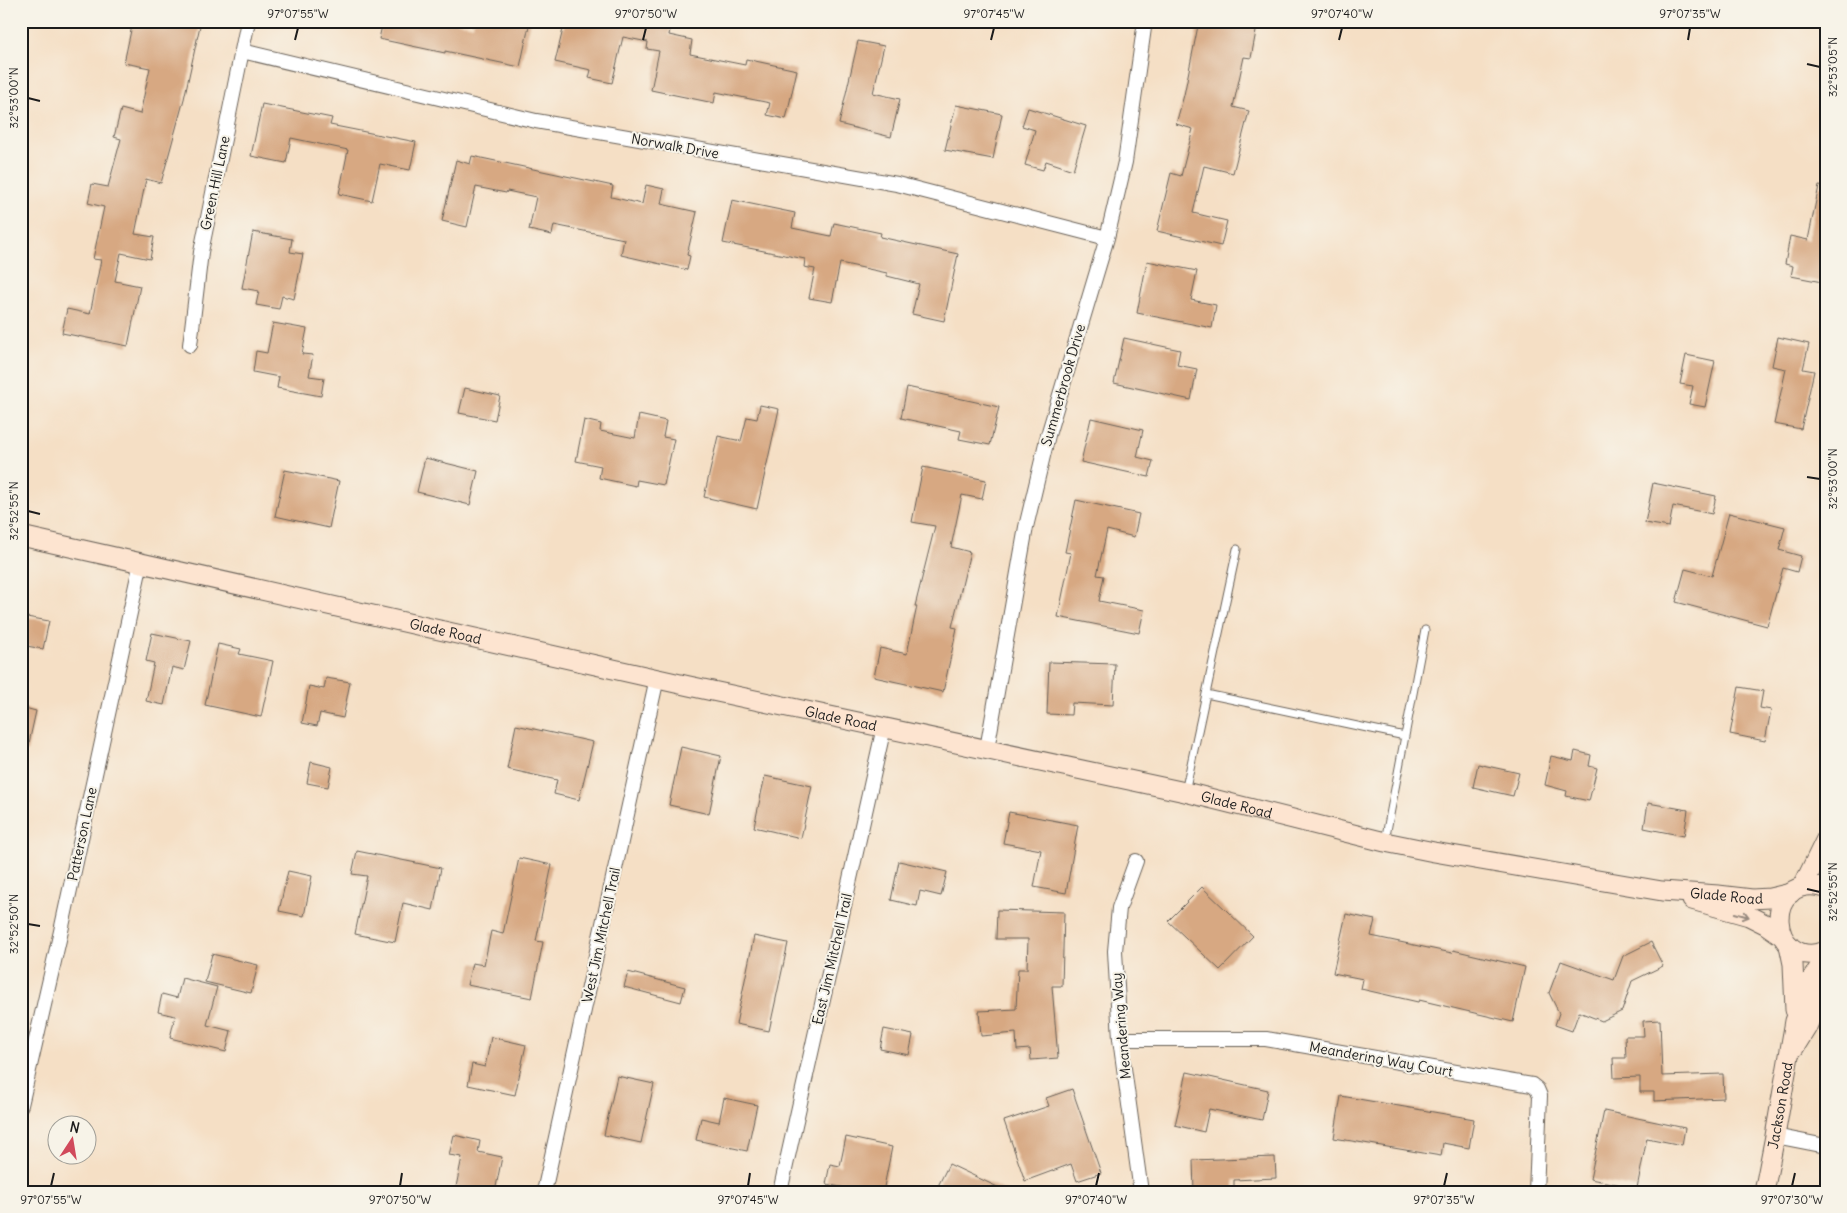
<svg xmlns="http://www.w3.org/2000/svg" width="1847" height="1213" font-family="Delius,sans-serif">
  <rect width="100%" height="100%" fill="#f7f3e8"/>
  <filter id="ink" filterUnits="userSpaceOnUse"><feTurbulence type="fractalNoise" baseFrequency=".02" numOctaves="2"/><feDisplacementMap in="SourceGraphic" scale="10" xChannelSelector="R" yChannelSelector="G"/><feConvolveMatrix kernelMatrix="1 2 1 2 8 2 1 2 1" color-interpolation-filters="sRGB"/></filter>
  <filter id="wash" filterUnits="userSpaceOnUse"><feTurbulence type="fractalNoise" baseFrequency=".0096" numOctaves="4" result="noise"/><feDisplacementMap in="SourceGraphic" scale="20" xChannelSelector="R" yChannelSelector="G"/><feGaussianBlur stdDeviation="1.12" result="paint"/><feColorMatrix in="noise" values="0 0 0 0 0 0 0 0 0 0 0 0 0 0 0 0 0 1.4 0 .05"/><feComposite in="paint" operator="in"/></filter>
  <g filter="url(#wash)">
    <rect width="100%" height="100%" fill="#f5dfc5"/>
    <g id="blocks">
      <!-- building -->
      <path fill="#d7a882" d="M133 21H201L184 99 161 183 146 179 135 234 154 237 150 259 121 253 115 281 140 286 128 346 62 333 67 309 90 314 101 260 93 259 104 207 88 203 92 184 108 187 121 139 114 137 121 109 140 114 150 68 124 63Z
        M383 21H451L473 26 474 21H530L520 67 445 51V53L379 39Z
        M565 21H632L652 26 653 21H672L669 35 692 40 690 54 745 65 746 59 797 70 786 119 767 115 770 103 716 92 714 103 651 90 659 51 647 49 648 42 623 37 612 83 589 78 591 70 555 62Z
        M1199 21H1233L1257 26 1251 58 1244 57 1233 107 1249 111 1233 173 1204 166 1193 213 1227 221 1221 246 1157 231 1171 173 1181 176 1193 129 1176 124 1184 95Z
        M858 41 884 46 873 93 900 99 891 137 839 124Z
        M262 104 332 118 330 125 416 142 410 170 380 164 372 201 339 194 348 150 291 138 286 163 251 156Z
        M956 105 1002 114 993 159 945 150Z
        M1028 108 1086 126 1073 170 1046 161 1043 170 1025 165 1035 130 1022 126Z
        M472 156 613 186 611 197 642 204 646 185 664 189 661 204 697 212 687 255 690 256 687 270 621 255 624 239 554 225 552 235 529 230 536 197 507 191 506 193 476 187 467 227 442 221 456 160 470 164Z
        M1819 186 1826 187V274L1823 273 1822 282 1791 276 1793 266 1785 264 1790 236 1808 240Z
        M732 200 795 213 792 228 831 236 834 223 881 233 880 237 958 254 944 321 912 314 919 284 887 276V273L840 263 832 302 809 298 815 269 804 267 805 259 723 243Z
        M253 232 292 239 290 252 303 254 294 299 282 296 279 309 256 305 259 291 242 288Z
        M1147 261 1197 271 1191 300 1216 305 1212 328 1137 313Z
        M273 323 307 329 302 354 313 355 309 376 324 378 321 396 277 388 279 377 253 372 256 351 267 353Z
        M1778 337 1809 344 1803 369 1814 371 1801 429 1774 424 1786 369 1772 366Z
        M1124 338 1180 350 1177 365 1197 369 1191 400 1114 383Z
        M1686 355 1715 361 1705 407 1689 404 1693 386 1680 384Z
        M907 387 999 407 990 445 959 439 961 431 901 418Z
        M465 388 500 396 495 420 459 413Z
        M760 405 779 409 757 509 704 497 718 436 741 441 747 417 757 419Z
        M639 415 666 421 663 437 674 439 664 485 637 480 636 486 599 478 601 466 576 461 584 420 601 424 600 431 635 438Z
        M1091 418 1143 430 1137 457 1153 461 1149 477 1081 462Z
        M425 458 478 471 470 505 417 492Z
        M923 467 986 480 982 499 962 495 951 547 970 552 952 627 957 628 943 692 874 677 880 648 907 654 917 606H915L935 526 912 522Z
        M285 470 339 481 329 528 275 516Z
        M1653 483 1716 496 1712 514 1673 506 1669 527 1645 523Z
        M1076 500 1139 514 1134 537 1107 530 1097 575 1104 576 1099 601 1144 610 1139 633 1058 617 1071 553 1065 552Z
        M1729 513 1785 527 1779 550 1801 556 1797 572 1783 568 1767 626 1676 602 1685 569 1712 576Z
        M21 616 49 621 43 649 21 645Z
        M152 633 191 641 184 670 172 667 164 705 146 701 154 663 146 661Z
        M218 644 241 649 239 654 273 661 261 717 205 705Z
        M1049 662 1115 664 1113 705 1072 703 1071 715 1047 714Z
        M326 678 350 682 343 718 320 713 317 726 302 723 309 686 324 689Z
        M1739 687 1763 691 1760 708 1771 710 1765 741 1730 734Z
        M21 707 36 711 27 752 21 751Z
        M516 725 593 742 579 800 554 794 557 780 507 769Z
        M681 747 721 756 709 814 669 805Z
        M1575 751 1591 755 1589 766 1597 768 1589 801 1566 796 1567 791 1545 785 1551 756 1573 761Z
        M311 762 332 767 328 787 307 783Z
        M1478 764 1519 773 1513 796 1473 787Z
        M765 776 812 786 801 838 754 827Z
        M1648 803 1688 810 1684 836 1644 828Z
        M1009 812 1078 825 1066 893 1034 887 1041 850 1003 843Z
        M357 851 441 868 433 910 403 903 395 942 355 934 367 876 352 874Z
        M519 858 552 865 536 941 543 942 532 998 467 985 472 963 484 965 491 931 503 934Z
        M899 861 947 872 941 896 920 891 917 906 891 900Z
        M288 871 312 876 304 916 279 911Z
        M1202 887 1253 936 1220 970 1168 921Z
        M997 910 1064 912 1062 986H1052L1058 1058 1031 1060 1030 1049 1017 1050 1016 1033 981 1036 979 1011 1016 1009 1018 969H1027L1028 939H996Z
        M1346 914 1375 920 1371 936 1452 953 1453 950 1525 967 1513 1022 1419 1000 1418 1002 1361 989 1363 979 1333 973Z
        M754 936 788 943 769 1031 736 1024Z
        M1651 942 1663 966 1632 981 1622 1011 1602 1021 1579 1012 1572 1031 1555 1025 1559 1013 1549 993 1561 961 1614 980 1623 956Z
        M212 954 258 965 251 993 205 982Z
        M628 972 685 987 681 1002 624 987Z
        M182 978 217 987 207 1025 231 1031 226 1052 170 1038 175 1016 158 1012 162 994 177 998Z
        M1660 1020 1662 1076 1723 1074 1724 1098 1654 1101V1092H1640V1077L1614 1078 1613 1058H1626L1625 1036H1644L1643 1021Z
        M884 1029 913 1035 909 1055 880 1049Z
        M491 1037 526 1045 515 1095 468 1085 472 1064 485 1067Z
        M1187 1072 1268 1090 1262 1120 1209 1109 1204 1132 1175 1125Z
        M617 1076 654 1084 641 1143 604 1135Z
        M1072 1089 1101 1173 1077 1181 1071 1164 1025 1181 1004 1121 1049 1106 1046 1098Z
        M1341 1096 1474 1119 1469 1148 1443 1143 1441 1156 1334 1138Z
        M724 1098 757 1105 747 1151 696 1140 701 1118 719 1122Z
        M1604 1111 1685 1128 1682 1145 1647 1138 1637 1188 1590 1179Z
        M454 1135 480 1141 478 1152 502 1157 495 1192H455L462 1157 449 1155Z
        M846 1137 892 1147 883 1192H865L826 1184 830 1164 840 1166Z
        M1275 1157 1276 1178 1234 1180V1192H1194L1193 1160Z
        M949 1164 1008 1192H935Z"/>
    </g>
  </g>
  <g filter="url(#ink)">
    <use href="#blocks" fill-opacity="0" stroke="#686057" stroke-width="1"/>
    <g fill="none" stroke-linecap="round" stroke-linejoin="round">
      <defs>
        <path id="lane" d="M1206 694 1405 736 1385 841
          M1405 736 1425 630
          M1185 792 1237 549"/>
        <path id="street" d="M242 51 536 121 897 184 1107 238
          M190 345 201 252 248 21
          M987 749 1026 527 1048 435 1107 238 1125 162 1145 21
          M1136 861 1119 908 1115 951 1120 1039 1141 1192
          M1120 1039H1266L1532 1085 1537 1089 1540 1096 1536 1192
          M21 1105 61 931 141 562
          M1775 1136 1826 1146
          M544 1192 657 678
          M780 1192 884 727"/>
        <g id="secondary">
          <path id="s1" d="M21 536 689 686 1185 792 1385 842 1434 852 1662 891 1718 895 1752 899 1770 898 1791 893"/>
          <path d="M1803 886 1826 839"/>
          <path d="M1826 888C1759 870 1768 973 1826 951"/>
          <path d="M1692 900 1749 916 1765 924 1782 936"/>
          <path d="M1789 945 1793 964 1795 1010"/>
          <path d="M1794 1048 1807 1027 1826 980"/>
          <path id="s2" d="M1764 1192 1775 1136 1795 1021 1809 984 1826 956"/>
        </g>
      </defs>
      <!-- lane casing -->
      <use href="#lane" stroke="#686057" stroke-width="9"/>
      <!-- street casing -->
      <use href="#street" stroke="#686057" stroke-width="16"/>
      <!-- secondary casing -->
      <use href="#secondary" stroke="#686057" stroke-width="21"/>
      <!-- lane -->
      <use href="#lane" stroke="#fff" stroke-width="7"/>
      <!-- street -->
      <use href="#street" stroke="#fff" stroke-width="14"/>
      <!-- secondary -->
      <use href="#secondary" stroke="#fde4d0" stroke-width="19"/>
    </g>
    <!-- one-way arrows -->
    <defs><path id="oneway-shaft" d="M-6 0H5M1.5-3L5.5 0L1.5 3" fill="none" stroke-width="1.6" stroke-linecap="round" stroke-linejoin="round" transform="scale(1.25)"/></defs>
    <use stroke="#988a7f" href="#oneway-shaft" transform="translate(1742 915) rotate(16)"/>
  </g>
  <!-- ticks -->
  <path fill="none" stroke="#1c1c1c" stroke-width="2" d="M295 40 298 28M643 40 646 28M991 40 994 28M1339 40 1342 28M1688 40 1690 28M1807 64 1820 67M28 98 40 101M1807 477 1820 479M28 511 40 514M1807 889 1820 892M28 924 40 926M51 1186 54 1173M400 1186 402 1173M748 1186 750 1173M1096 1186 1099 1173M1444 1186 1447 1173M1792 1186 1795 1173"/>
  <g text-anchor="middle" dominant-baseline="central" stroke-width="4" stroke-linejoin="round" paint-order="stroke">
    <!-- street labels -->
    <g font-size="14" fill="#1c1c1c" stroke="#f7f3e8">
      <text transform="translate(675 146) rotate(10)">Norwalk Drive</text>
      <text transform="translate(215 183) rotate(-78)">Green Hill Lane</text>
      <text transform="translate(1063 385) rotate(-74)">Summerbrook Drive</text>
      <text stroke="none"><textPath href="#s1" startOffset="435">Glade Road</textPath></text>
      <text stroke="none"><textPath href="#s1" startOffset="840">Glade Road</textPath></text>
      <text stroke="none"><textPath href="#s1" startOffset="1245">Glade Road</textPath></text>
      <text transform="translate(82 834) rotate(-78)">Patterson Lane</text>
      <text stroke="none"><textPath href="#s1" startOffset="1744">Glade Road</textPath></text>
      <text transform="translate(601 935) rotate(-78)">West Jim Mitchell Trail</text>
      <text transform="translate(832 959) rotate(-77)">East Jim Mitchell Trail</text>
      <text transform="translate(1121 1026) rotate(-95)">Meandering Way</text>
      <text transform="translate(1381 1059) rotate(10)">Meandering Way Court</text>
      <text stroke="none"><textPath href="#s2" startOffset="88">Jackson Road</textPath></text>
    </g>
  </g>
  <!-- margin -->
  <rect width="1847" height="1213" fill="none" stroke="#f7f3e8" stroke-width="55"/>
  <!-- north arrow -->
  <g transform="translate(72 1140) rotate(12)"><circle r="24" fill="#f7f3e8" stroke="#9f9d96"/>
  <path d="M0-4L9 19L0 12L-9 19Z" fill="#d1495b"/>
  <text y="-8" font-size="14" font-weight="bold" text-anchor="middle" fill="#1c1c1c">N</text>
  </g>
  <rect x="28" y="28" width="1792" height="1158" fill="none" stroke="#1c1c1c" stroke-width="2"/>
  <g font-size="12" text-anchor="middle" fill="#1c1c1c">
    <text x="298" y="18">97°07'55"W</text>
    <text x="646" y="18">97°07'50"W</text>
    <text x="994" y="18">97°07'45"W</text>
    <text x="1342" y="18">97°07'40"W</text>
    <text x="1690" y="18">97°07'35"W</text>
    <text transform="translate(1833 67) rotate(-90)" y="4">32°53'05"N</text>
    <text transform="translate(14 98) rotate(-90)" y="4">32°53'00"N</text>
    <text transform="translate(1833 479) rotate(-90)" y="4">32°53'00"N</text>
    <text transform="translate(14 511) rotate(-90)" y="4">32°52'55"N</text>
    <text transform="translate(1833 892) rotate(-90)" y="4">32°52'55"N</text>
    <text transform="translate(14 924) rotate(-90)" y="4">32°52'50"N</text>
    <text x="51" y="1204">97°07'55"W</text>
    <text x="400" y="1204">97°07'50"W</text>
    <text x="748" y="1204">97°07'45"W</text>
    <text x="1096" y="1204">97°07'40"W</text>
    <text x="1444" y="1204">97°07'35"W</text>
    <text x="1792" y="1204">97°07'30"W</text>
  </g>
</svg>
